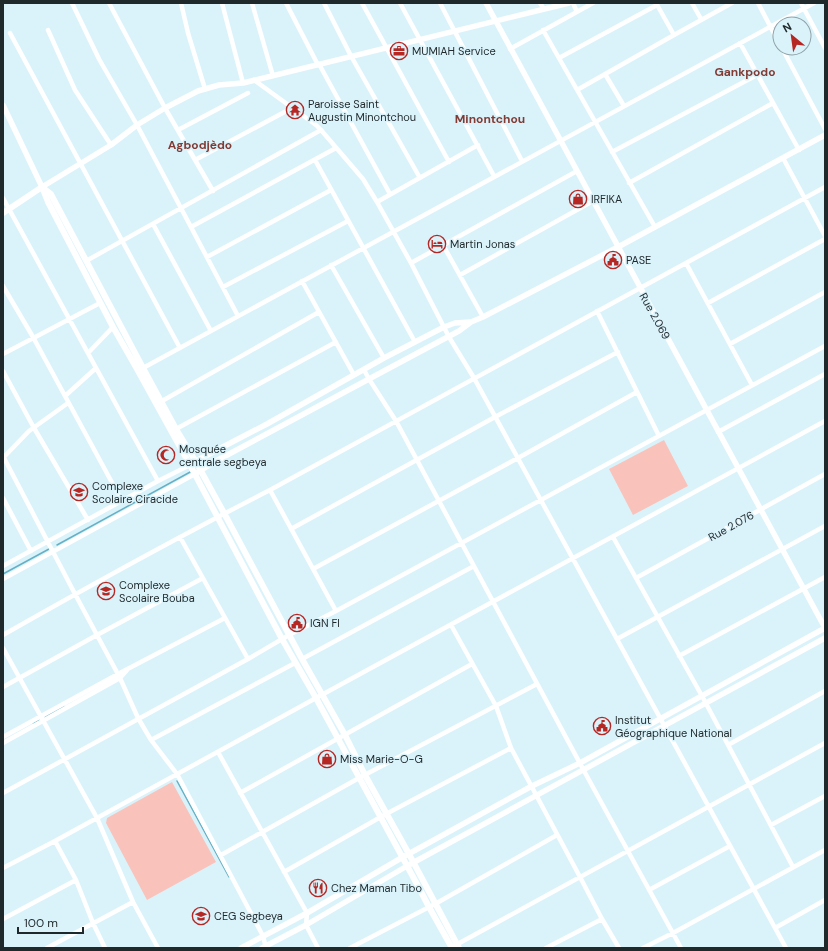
<svg xmlns="http://www.w3.org/2000/svg" width="828" height="951" font-family="'DM Sans',sans-serif">
  <rect width="100%" height="100%" fill="#daf3fb"/>
  <!-- green -->
  <path fill="#f9c3bb" d="M664 440 688 486 633 515 609 469Z
    M172 782 216 862 147 900 106 823 107 818Z"/>
  <g fill="none" stroke-linecap="round" stroke-linejoin="round">
    <!-- stream -->
    <path stroke="#66b0c5" stroke-width="1.5" d="M57 545 192 471
      M3 574 49 549
      M45 717 64 706
      M33 723 39 720
      M177 781 229 877"/>
    <!-- minor -->
    <path stroke="#fff" stroke-width="4.5" d="M72 3 99 59 137 125 238 316
      M109 3 165 108 213 191
      M181 3 188 33 205 89
      M222 3 243 83
      M252 3 273 76
      M286 3 318 65
      M324 3 351 56 420 178
      M362 3 449 162
      M400 3 494 176
      M440 3 522 161
      M540 3 544 9
      M573 3 577 12
      M656 3 674 35
      M692 3 701 19
      M758 3 780 45
      M801 3 825 48
      M48 30 75 90 111 145
      M543 30 655 227
      M10 33 180 348
      M740 43 799 150
      M782 48 825 129
      M510 49 593 3
      M559 58 657 5
      M319 64 390 194
      M605 74 624 106
      M254 80 316 125 321 130 363 179 377 202 411 263 449 337 474 378 786 948
      M577 90 674 35 732 3
      M178 130 248 93
      M612 152 757 75
      M783 158 825 236
      M195 160 292 108
      M315 160 415 342
      M629 183 773 103
      M3 198 158 481
      M377 202 478 145
      M153 224 211 331
      M191 227 336 148
      M443 245 483 317
      M207 257 331 190
      M86 261 321 130
      M411 263 577 171
      M686 263 752 385
      M331 265 384 358
      M460 275 593 201
      M302 281 354 375
      M3 286 33 337 122 501
      M223 287 348 221
      M708 303 825 239
      M597 311 659 436
      M730 344 825 292
      M88 353 113 327
      M3 354 100 303
      M143 368 814 3
      M364 370 369 379 396 421 583 769 681 948
      M3 371 34 428 88 520
      M65 396 96 368
      M162 401 319 312
      M176 429 336 342
      M718 432 825 374
      M3 456 75 594 120 678 138 718 151 740 177 774 263 936 266 948
      M3 458 29 431 68 403
      M270 490 336 611
      M3 498 31 551
      M291 529 495 417 618 352
      M180 537 248 659
      M613 537 702 696 793 867
      M3 566 158 481 190 465
      M313 569 518 458 637 392
      M636 578 825 474
      M3 579 195 474
      M451 625 496 706 511 748 580 877 602 919 619 948
      M3 635C91 585 180 536 270 490L686 263 825 187
      M617 639 825 526
      M3 648 97 818 133 902 158 948
      M679 656 825 577
      M302 659 474 566
      M3 687 97 635 203 578
      M3 737 118 674 225 618
      M151 740 295 663
      M3 743 120 678 127 670
      M728 745 825 691
      M218 752 307 913 306 925 318 948
      M3 793 248 659 289 635 336 611 825 346
      M240 793 472 664
      M771 825 825 796
      M55 841 76 880 93 923 105 948
      M221 855 359 778 537 684
      M3 868 55 841 316 698 825 421
      M284 872 386 814 511 748
      M649 890 730 846
      M3 919 76 880
      M775 928 825 900
      M454 946 825 743
      M47 948 133 902
      M350 948 435 904 557 835
      M546 948 602 919
      M643 948 673 933 825 850"/>
    <!-- tertiary -->
    <path stroke="#fff" stroke-width="5.5" d="M3 105 42 187 111 145 137 125 165 108 198 91 219 85 243 83 569 3
      M192 463 267 424 384 358 444 327 455 323 470 322
      M195 474 216 461 425 349 459 331 471 322 483 317 618 247 825 135
      M241 948 307 913 403 857 532 786 580 763 825 628 486 3
      M262 948 306 925 407 866 825 638"/>
    <!-- secondary -->
    <path stroke="#fff" stroke-width="6" d="M42 187 51 194 54 200 143 368 176 429 196 462 224 513 302 659 345 735 365 775 409 854 459 948
      M42 187 48 202 113 327 137 369 190 465 282 639 316 698 418 886 429 907 452 948
      M3 213 42 187"/>
  </g>
  <!-- icons -->
  <defs>
    <symbol id="office-ring" viewBox="-11 -11 22 22"><circle r="9.5" fill="#daf3fb" stroke="#b62723" stroke-width="1.5"/><path d="M-6-3h4V-5.5h4V-3h4V5H-6ZM-1-4.5V-3h2v-1.5ZM-6 0V1H6V0Z" fill="#b62723"/></symbol>
    <symbol id="temple-ring" viewBox="-11 -11 22 22"><circle r="9.5" fill="#daf3fb" stroke="#b62723" stroke-width="1.5"/><path d="M0-6L5-2H3V0L6.5 2.5H4V6H1.5V3h-3V6H-4V2.5H-6.5L-3 0V-2H-5Z" fill="#b62723"/></symbol>
    <symbol id="shop-ring" viewBox="-11 -11 22 22"><circle r="9.5" fill="#daf3fb" stroke="#b62723" stroke-width="1.5"/><path d="M-5-2.5h2.3a2.7 3.5 0 0 1 5.4 0H5L5.5 6h-11ZM-1.5-2.5h3a1.5 2.3 0 0 0-3 0Z" fill="#b62723"/></symbol>
    <symbol id="hotel-ring" viewBox="-11 -11 22 22"><circle r="9.5" fill="#daf3fb" stroke="#b62723" stroke-width="1.5"/><path d="M-6-4.5h1.5V1H6V5H4.5V3h-9V5H-6ZM-4 0a1.8 1.8 0 1 1 3.6 0ZM.5 0V-2.5h3Q6-2.5 6 0Z" fill="#b62723"/></symbol>
    <symbol id="civic-ring" viewBox="-11 -11 22 22"><circle r="9.5" fill="#daf3fb" stroke="#b62723" stroke-width="1.5"/><path d="M-.6-6.5H3V-4.5H.6V-3L4-1V1h2V6H-6V1h2V-1L-.6-3ZM-1.2 2.5V6h2.4V2.5Z" fill="#b62723"/></symbol>
    <symbol id="mosque-ring" viewBox="-11 -11 22 22"><circle r="9.5" fill="#daf3fb" stroke="#b62723" stroke-width="1.5"/><path d="M3.5-4.9A6 6 0 1 0 3.5 4.9A5 5 0 1 1 3.5-4.9Z" fill="#b62723"/></symbol>
    <symbol id="school-ring" viewBox="-11 -11 22 22"><circle r="9.5" fill="#daf3fb" stroke="#b62723" stroke-width="1.5"/><path d="M0-5L7-2L0 1L-7-2ZM-4 1L0 2.5L4 1V4Q0 6-4 4Z" fill="#b62723"/></symbol>
    <symbol id="restaurant-ring" viewBox="-11 -11 22 22"><circle r="9.5" fill="#daf3fb" stroke="#b62723" stroke-width="1.5"/><path d="M-5-6h1v4h1v-4h1v4h1v-4h1v5L-1.5 .5V6h-2V.5L-5-1ZM5-6V6H3V1.5H1.5Q1.5-4 5-6Z" fill="#b62723"/></symbol>
    <symbol id="university-ring" viewBox="-11 -11 22 22"><circle r="9.5" fill="#daf3fb" stroke="#b62723" stroke-width="1.5"/><path d="M0-5L7-2L0 1L-7-2ZM-4 1L0 2.5L4 1V4Q0 6-4 4Z" fill="#b62723"/></symbol>
  </defs>
  <g fill-rule="evenodd">
    <use href="#office-ring" x="389" y="41" width="20" height="20"/>
    <use href="#temple-ring" x="285" y="100" width="20" height="20"/>
    <use href="#shop-ring" x="568" y="189" width="20" height="20"/>
    <use href="#hotel-ring" x="427" y="234" width="20" height="20"/>
    <use href="#civic-ring" x="603" y="250" width="20" height="20"/>
    <use href="#mosque-ring" x="156" y="445" width="20" height="20"/>
    <use href="#school-ring" x="69" y="482" width="20" height="20"/>
    <use href="#school-ring" x="96" y="581" width="20" height="20"/>
    <use href="#civic-ring" x="287" y="613" width="20" height="20"/>
    <use href="#civic-ring" x="592" y="716" width="20" height="20"/>
    <use href="#shop-ring" x="317" y="749" width="20" height="20"/>
    <use href="#restaurant-ring" x="308" y="878" width="20" height="20"/>
    <use href="#university-ring" x="191" y="906" width="20" height="20"/>
  </g>
  <g text-anchor="middle" dominant-baseline="central" stroke-width="3" stroke-linejoin="round" paint-order="stroke">
    <!-- poi labels -->
    <g font-size="11" fill="#1f282b" stroke="#daf3fb" text-anchor="start">
      <text x="412" y="51">MUMIAH Service</text>
      <text x="308" y="104">Paroisse Saint<tspan x="308" dy="13">Augustin Minontchou</tspan></text>
      <text x="591" y="199">IRFIKA</text>
      <text x="450" y="244">Martin Jonas</text>
      <text x="626" y="260">PASE</text>
      <text x="179" y="449">Mosquée<tspan x="179" dy="13">centrale segbeya</tspan></text>
      <text x="92" y="486">Complexe<tspan x="92" dy="13">Scolaire Ciracide</tspan></text>
      <text x="119" y="585">Complexe<tspan x="119" dy="13">Scolaire Bouba</tspan></text>
      <text x="310" y="623">IGN FI</text>
      <text x="615" y="720">Institut<tspan x="615" dy="13">Géographique National</tspan></text>
      <text x="340" y="759">Miss Marie-O-G</text>
      <text x="331" y="888">Chez Maman Tibo</text>
      <text x="214" y="916">CEG Segbeya</text>
    </g>
    <!-- street labels -->
    <g font-size="11" fill="#1f282b" stroke="#daf3fb">
      <text transform="translate(655 316) rotate(61)">Rue 2.069</text>
      <text transform="translate(731 526) rotate(-29)">Rue 2.076</text>
    </g>
    <!-- neighbourhood labels -->
    <g font-size="12" font-weight="bold" fill="#823b34" stroke="#daf3fb">
      <text x="745" y="72">Gankpodo</text>
      <text x="490" y="119">Minontchou</text>
      <text x="200" y="145">Agbodjèdo</text>
    </g>
  </g>
  <!-- border -->
  <rect width="828" height="951" fill="none" stroke="#1f282b" stroke-width="8"/>
  <!-- north arrow -->
  <g transform="translate(792 36) rotate(331)"><circle r="19" fill="#daf3fb" stroke="#8fa2a8"/>
  <path d="M0-3L7 15L0 10L-7 15Z" fill="#b62723"/>
  <text y="-6" font-size="11" font-weight="bold" text-anchor="middle" fill="#1f282b">N</text>
  </g>
  <!-- scale -->
  <path d="M18 927v6h65v-6" fill="none" stroke="#1f282b" stroke-width="2"/>
  <text x="24" y="927" font-size="12" fill="#1f282b" stroke="#daf3fb" stroke-width="3" paint-order="stroke">100 m</text>
</svg>
